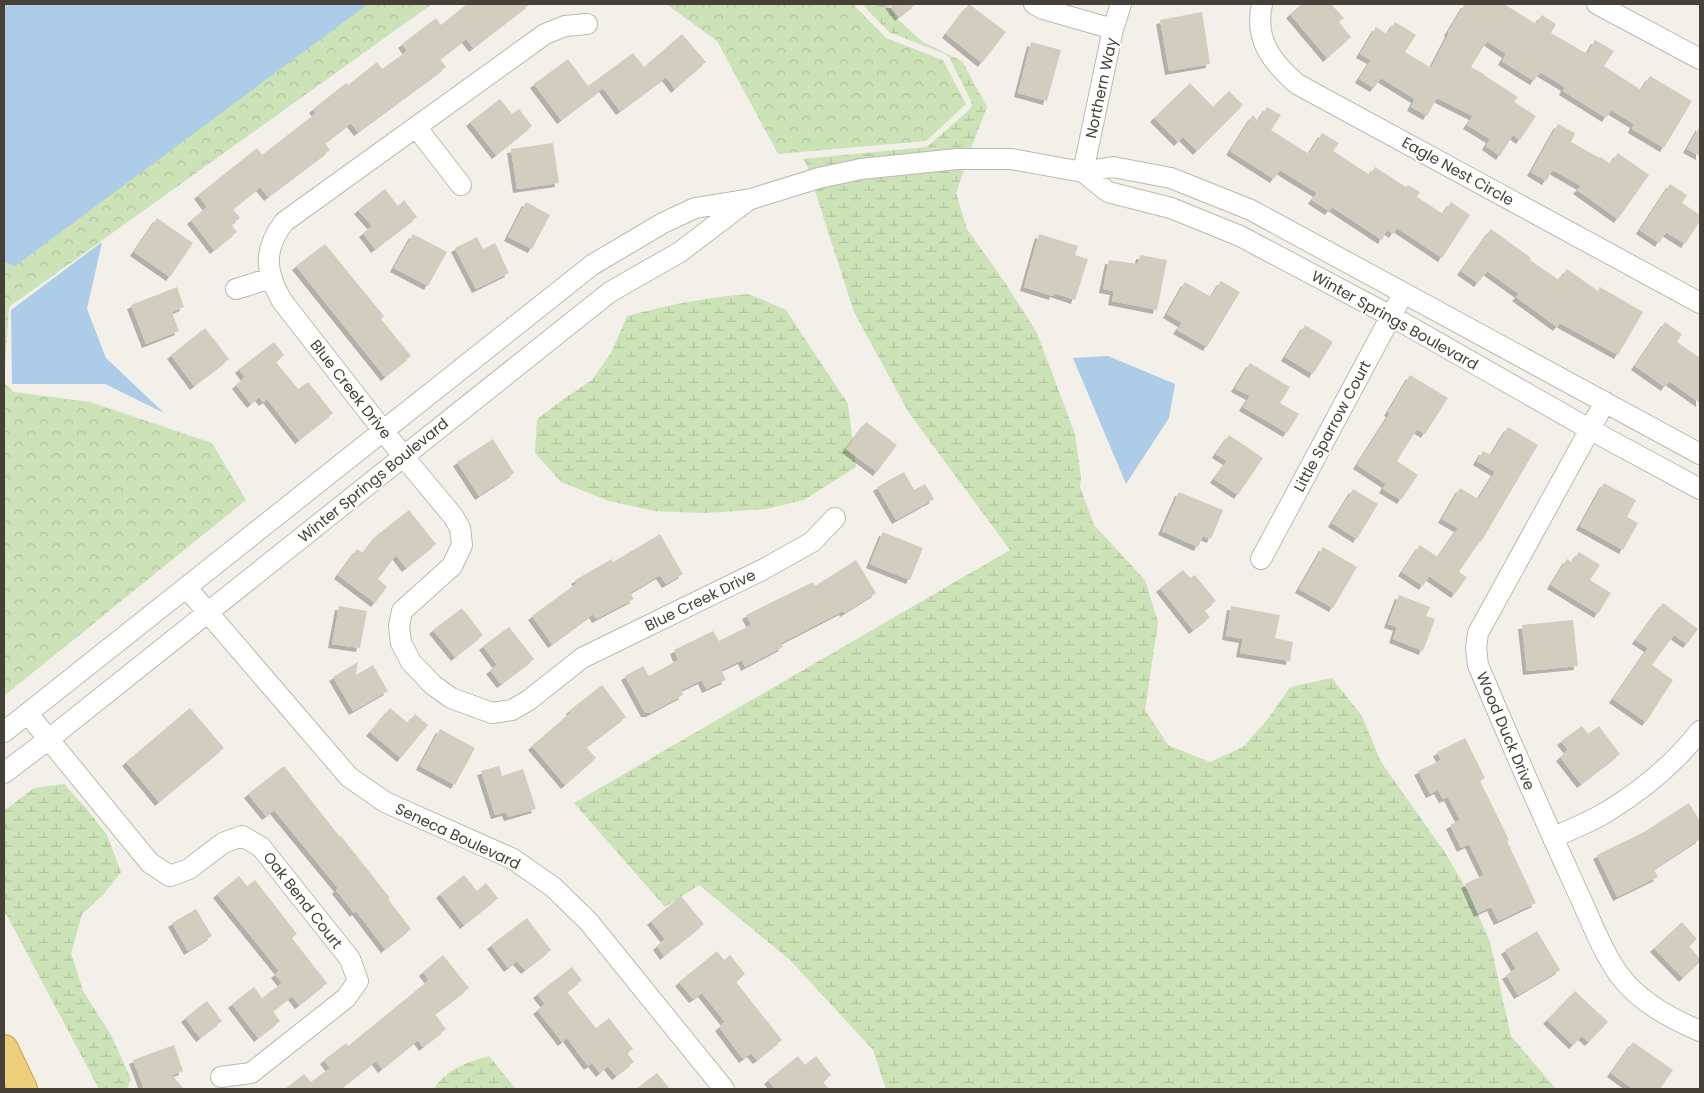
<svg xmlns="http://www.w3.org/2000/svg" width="1704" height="1093" font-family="Poppins,sans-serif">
  <defs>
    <pattern id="forest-crowns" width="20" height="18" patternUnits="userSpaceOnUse" patternTransform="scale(1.25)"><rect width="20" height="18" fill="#cce2b7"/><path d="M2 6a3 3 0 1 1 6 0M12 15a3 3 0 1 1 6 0" fill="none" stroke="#b1c39e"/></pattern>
    <pattern id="wetland-marsh" width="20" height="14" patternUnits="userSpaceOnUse" patternTransform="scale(1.25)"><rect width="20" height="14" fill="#cce2b7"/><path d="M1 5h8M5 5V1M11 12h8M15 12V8" fill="none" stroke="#b1c39e"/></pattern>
    <filter id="shadow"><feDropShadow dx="-4" dy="4" stdDeviation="0" flood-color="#0004"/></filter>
  </defs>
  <rect width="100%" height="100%" fill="#f3f0e9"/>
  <!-- forest -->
  <path fill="url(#forest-crowns)" d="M4 4H432L9 307 4 383 14 392 90 402 212 443 246 500 4 696Z
    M666 4H853L886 38 943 60 966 104 926 141 778 154 717 41Z"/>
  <!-- wetland -->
  <path fill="url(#wetland-marsh)" d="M862 4H888L897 19 923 42 962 61 987 107 970 151 809 172 806 163 802 159 927 147 970 109 972 105 971 101 949 57 945 54 889 32Z
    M965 167 956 193 967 229 1006 284 1037 333 1075 434 1081 478 1080 487 1094 525 1145 580 1158 622 1145 710 1168 745 1210 762 1243 747 1267 720 1290 687 1332 678 1362 716 1381 762 1446 854 1469 894 1490 942 1511 1036 1556 1089H886L873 1050 790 960 699 885 665 907 574 803 1010 550 909 413 854 312 814 188 863 177Z
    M749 294 786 310 848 404 856 467 804 500 766 509 704 513 654 511 609 501 561 482 535 453 537 419 565 398 592 380 611 353 627 316C668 305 707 297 749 294Z
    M64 784 85 807 107 835 121 872 103 895 82 914 71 953 83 991 111 1035 131 1079 127 1089H99L4 910V811L34 788Z
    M489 1056 516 1089H434C446 1069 468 1062 489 1056Z"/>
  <!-- water -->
  <path fill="#adcce8" d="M4 4H368L15 266 4 262Z
    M102 242 87 309 106 358 164 413 105 384H12L11 310Z
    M1108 356 1175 384 1169 418 1126 484 1073 358Z"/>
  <!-- building -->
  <path fill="#d3cdc0" filter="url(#shadow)" d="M467 4H530L473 48 466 39 440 59 446 67 358 132 351 123 325 143 330 150 268 197 260 187 233 209 240 218 231 224 237 232 214 250 191 220 207 207 198 195 257 148 262 155 316 113 313 109 346 83 348 85 377 62 382 69 407 51 402 44 436 18 441 25Z
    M889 4H916L899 17Z
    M969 4 1006 32 982 63 946 34Z
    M1302 4H1331L1344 18 1339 22 1351 37 1327 58 1290 14Z
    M1465 4H1504L1536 24 1542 15 1556 24 1551 33 1587 54 1595 40 1614 51 1604 66 1641 90 1650 76 1692 101 1664 148 1632 129 1634 124 1611 110 1606 118 1563 91 1565 87 1540 72 1534 81 1502 61 1506 54 1487 41 1471 67 1484 74V75L1518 97 1514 102 1536 116 1520 140 1513 135 1500 156 1486 146 1490 139 1467 125 1473 116 1437 98 1427 116 1411 107 1415 99 1381 78 1374 88 1359 79 1371 60 1360 54 1376 27 1387 34 1395 22 1416 35 1405 52 1431 68 1449 33 1448 32Z
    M1202 12 1210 64 1169 71 1160 20Z
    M682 34 706 62 675 89 666 77 620 111 603 88 561 120 534 84 568 59 588 86 633 53 644 67Z
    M1031 42 1061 50 1047 101 1018 93Z
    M1190 83 1213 107 1229 91 1243 105 1197 151 1183 137 1178 142 1154 118Z
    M500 99 512 114 519 109 532 126 496 155 470 122Z
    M1267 107 1281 115 1271 130 1309 154 1322 133 1339 143 1333 151 1370 175 1375 167 1406 187 1408 185 1420 192 1417 197 1443 214 1451 202 1470 215 1442 258 1397 228 1393 234 1387 230 1382 240 1332 207 1329 211 1312 200 1317 193 1280 170 1274 179 1230 151 1253 115 1258 121Z
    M1558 124 1575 133 1571 142 1600 158 1601 157 1610 164 1618 153 1649 175 1618 219 1577 190 1581 186 1553 170 1546 181 1531 172Z
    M1700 126V156L1687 149Z
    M553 143 559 183 517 189 511 149Z
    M1670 184 1687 195 1682 203 1700 215V221L1685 244 1666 232 1659 243 1640 230Z
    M385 189 398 206 404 200 417 217 375 249 363 233 372 226 358 210Z
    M526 202 550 215 532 249 508 237Z
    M157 218 193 243 170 277 134 252Z
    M1491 229 1531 258 1530 260 1559 280 1567 269 1598 291 1600 287 1643 312 1618 355 1560 323 1557 327 1516 297 1519 294 1487 271 1478 283 1461 271Z
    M413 234 447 252 428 286 394 268Z
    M1039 234 1078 246 1075 255 1088 259 1075 300 1054 293 1053 296 1024 287Z
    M477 237 483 249 495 243 509 273 476 289 455 248Z
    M325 244 384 316 381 319 411 356 385 377 296 266Z
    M1140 255 1167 260 1157 310 1112 301 1114 291 1103 289 1109 260 1138 264Z
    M1221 281 1240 292 1207 347 1177 330 1182 323 1167 314 1185 282 1211 297Z
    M177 287 184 307 172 312 179 331 146 344 131 305Z
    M1665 322 1682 334 1677 342 1700 358V403L1669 381 1665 387 1635 366Z
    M1305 325 1333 342 1313 374 1285 357Z
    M205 328 229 359 194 386 171 355Z
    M274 342 284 355 276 362 298 389 308 382 333 413 299 440 267 399 263 402 259 397 251 404 236 385 245 377 239 369Z
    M1250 363 1290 387 1280 403 1299 414 1287 433 1243 407 1250 396 1235 388Z
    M1410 375 1448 398 1425 434 1417 429 1397 461 1418 475 1401 500 1383 489 1386 484 1357 465 1390 413 1388 412Z
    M866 422 897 445 877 472 846 449Z
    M1508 427 1538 445 1481 542 1480 541 1459 572 1467 577 1455 594 1429 576 1423 586 1402 572 1420 545 1438 557 1458 528 1442 519 1460 488 1478 499 1495 472 1477 461 1483 451 1491 455Z
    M1229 435 1263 458 1238 495 1214 479 1227 461 1216 454Z
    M493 439 514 473 479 496 457 462Z
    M904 472 914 490 925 484 934 499 896 520 877 487Z
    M1604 483 1636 500 1627 517 1638 523 1623 550 1580 526Z
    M1353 489 1378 504 1357 539 1332 523Z
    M1179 492 1223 510 1211 539 1203 536 1198 547 1162 531Z
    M409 510 436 544 406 568 396 555 378 579 387 587 375 603 338 575 357 549 363 553 377 535Z
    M883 532 923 548 910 580 870 564Z
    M660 534 683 574 666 584 660 575 630 593 634 599 596 619 593 614 552 644 532 616 577 583 575 580 612 559 613 562Z
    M1323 547 1357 567 1333 608 1299 589Z
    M1579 552 1600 565 1590 580 1611 593 1598 614 1551 585 1567 559 1572 562Z
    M856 560 876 593 844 613 843 611 781 643 783 647 745 667 742 660 721 670 726 680 706 689 702 680 681 690 683 695 650 713H645L625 676 643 666 649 676 678 660 674 650 713 631 719 641 751 625 746 615 813 582 815 586Z
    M1183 570 1190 578 1195 575 1216 601 1204 610 1210 617 1193 630 1160 588Z
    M1399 595 1430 607 1426 616 1435 619 1423 651 1393 639 1397 627 1388 624Z
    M1663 603 1698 629 1687 644 1674 635 1652 665 1673 680 1646 722 1613 699 1648 648 1636 640Z
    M339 606 367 611 360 648 332 644Z
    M1231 606 1280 615 1275 638 1293 642 1290 661 1240 653 1243 639 1226 636Z
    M462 608 483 635 455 657 433 630Z
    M1573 620 1578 666 1527 671 1522 625Z
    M509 627 534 659 501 684 490 670 497 665 483 646Z
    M358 662 356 675 373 665 388 691 353 711 333 677Z
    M602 685 626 717 586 747 596 758 565 785 532 746 571 712 570 710Z
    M190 708 224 748 159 802 126 762Z
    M390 708 408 723 415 714 428 725 401 758 370 732Z
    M1582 726 1588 734 1599 726 1620 754 1581 784 1560 757 1568 750 1561 741Z
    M440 729 475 748 455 785 420 766Z
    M1465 738 1485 778 1480 781 1509 840 1507 841 1536 903 1498 921 1491 907 1478 913 1465 884 1484 875 1469 844 1461 848 1450 825 1460 820 1448 797 1443 799 1438 790 1430 794 1418 771 1441 760 1437 752Z
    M284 766 340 837 341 836 390 898 388 899 411 929 385 949 356 911 354 913 336 890 338 888 274 810 266 816 248 794Z
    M499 766 502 776 523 769 536 809 508 817 506 812 495 815 481 771Z
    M1689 803 1700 821V839L1654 869 1658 877 1617 897 1597 855 1644 832Z
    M464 875 477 891 486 883 498 898 464 925 440 894Z
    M239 876 247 886 255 880 297 934 292 938 327 983 299 1005 292 996 273 1011 280 1021 258 1038 232 1004 254 987 262 998 282 983 275 974 279 971 217 894Z
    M681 896 704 924 664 956 657 946 665 939 651 921Z
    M196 909 212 936 188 951 172 923Z
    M527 918 551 950 525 970 517 961 508 968 491 945Z
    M1682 922 1697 939 1689 946 1700 959V962L1683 978 1654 948Z
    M1537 931 1560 970 1518 995 1506 975 1516 969 1505 950Z
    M717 951 724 960 730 955 745 974 736 982 782 1040 757 1060 751 1053 743 1059 719 1027 725 1022 702 993 693 999 679 982Z
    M443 955 469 988 435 1014 446 1029 423 1047 418 1040 382 1069 376 1061 340 1089H285L304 1074 311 1082 330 1068 324 1060 346 1043 348 1046 429 980 423 972Z
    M572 967 582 980 567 992 596 1028 609 1018 633 1049 627 1053 634 1062 616 1076 608 1066 600 1073 592 1063 588 1066 567 1038 562 1042 537 1010 545 1004 537 994Z
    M1575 991 1608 1022 1589 1042 1582 1036 1573 1045 1547 1020Z
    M207 1001 222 1021 200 1038 185 1018Z
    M1633 1042 1673 1070 1660 1089H1633L1611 1073Z
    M174 1045 183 1071 172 1075 184 1089H144L133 1060Z
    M798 1056 805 1065 816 1056 831 1075 823 1082 829 1089H775L768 1080Z
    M657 1073 670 1089H636Z"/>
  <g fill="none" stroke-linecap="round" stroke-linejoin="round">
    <defs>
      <path id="minor" d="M1034 4 1043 9 1113 29
        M1262 4C1254 40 1272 62 1297 84L1700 303
        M1597 4 1700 59
        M587 24 565 26 545 34 284 222C263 250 265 271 282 301L403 456 453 516 460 528 462 545 452 566 402 611 399 626 401 643 411 662 433 685 451 698 492 713 512 710 529 700 582 658 762 570 812 542 835 518
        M416 127 461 185
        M1083 172 1108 192 1171 208 1240 236 1391 316 1591 430 1700 489
        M1083 172 1113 29 1121 4
        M236 289 271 278
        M1605 402 1478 633 1476 648 1478 665C1509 739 1541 812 1574 884 1588 913 1601 950 1620 976 1639 1001 1671 1019 1700 1031
        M1261 559 1397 305
        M186 587 349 777 385 802 513 859 553 887 588 921 724 1089
        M28 714 150 863 170 876 189 869 223 843 242 836 261 847 350 959 358 981 346 998 251 1073 221 1077
        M4 732 592 265 663 223 695 208 751 199 819 178 861 169 957 159H1011L1083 172 1113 167 1171 178 1251 210 1700 454
        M4 773 49 739 610 292 680 252 747 201
        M1553 838C1571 829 1591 822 1608 811 1644 789 1674 764 1700 731"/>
      <path id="highway" d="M4 1049 23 1089"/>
    </defs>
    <!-- minor casing -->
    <use href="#minor" stroke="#bdb9ad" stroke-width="22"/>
    <!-- highway casing -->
    <use href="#highway" stroke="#cba54b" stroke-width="30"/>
    <!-- minor -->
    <use href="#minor" stroke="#fff" stroke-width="20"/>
    <!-- highway -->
    <use href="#highway" stroke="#edcf7a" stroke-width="28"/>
  </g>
  <g text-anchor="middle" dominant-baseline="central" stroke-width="4" stroke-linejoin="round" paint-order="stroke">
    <!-- street labels -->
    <g font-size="15" fill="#464138" stroke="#fff">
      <text transform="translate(1101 88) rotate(-78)">Northern Way</text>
      <text transform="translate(1458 171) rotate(29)">Eagle Nest Circle</text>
      <text transform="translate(1395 320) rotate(29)">Winter Springs Boulevard</text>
      <text transform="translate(351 389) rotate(52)">Blue Creek Drive</text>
      <text transform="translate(1332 426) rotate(-62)">Little Sparrow Court</text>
      <text transform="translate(373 480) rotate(-39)">Winter Springs Boulevard</text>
      <text transform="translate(700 600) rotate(-26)">Blue Creek Drive</text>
      <text transform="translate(1506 731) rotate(67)">Wood Duck Drive</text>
      <text transform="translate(458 836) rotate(25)">Seneca Boulevard</text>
      <text transform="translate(303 900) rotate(52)">Oak Bend Court</text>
    </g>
  </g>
  <!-- border -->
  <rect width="1704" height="1093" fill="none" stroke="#464138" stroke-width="10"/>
</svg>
